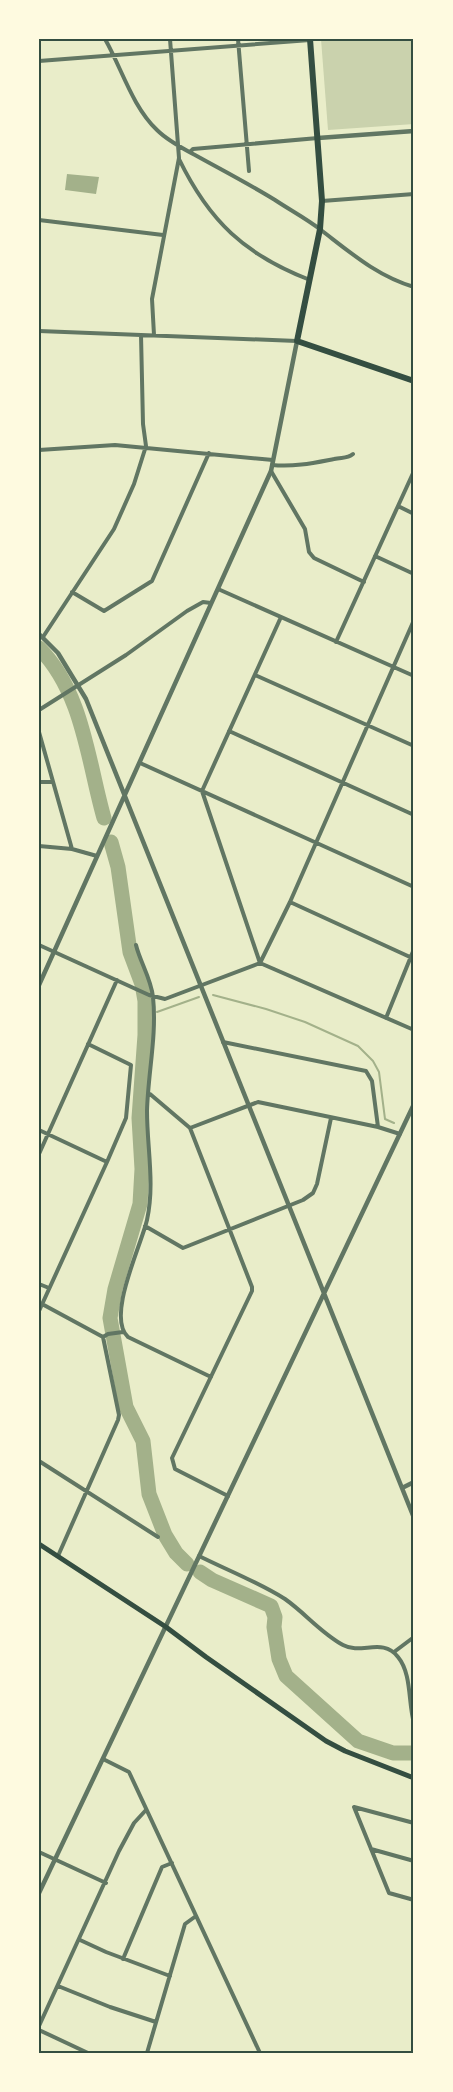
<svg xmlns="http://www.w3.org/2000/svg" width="453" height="2092" font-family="'Source Serif 4',serif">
  <rect width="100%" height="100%" fill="#e9edc9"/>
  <!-- green -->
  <path fill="#cad2ad" d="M321 39H414V124L328 130Z"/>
  <!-- water -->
  <path fill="#a3b18a" d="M67 174 99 177 96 194 65 190Z"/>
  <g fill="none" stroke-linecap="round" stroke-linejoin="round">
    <!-- stream -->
    <path stroke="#a3b18a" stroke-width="2" d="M213 995 266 1009 305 1022 358 1046 373 1061 379 1072 385 1119 394 1123
      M157 1012 199 997
      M145 1013H148"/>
    <!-- river -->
    <path stroke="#a3b18a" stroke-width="15" d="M39 648C83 692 88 762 104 818
      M111 842 118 867 130 952 142 984 145 1001V1035L139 1118 142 1169 140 1204 115 1289 110 1318 126 1407 143 1441 149 1494 165 1535 176 1553 187 1564
      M200 1572 212 1580 271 1606 275 1617 274 1627 279 1659 286 1676 358 1741 393 1753H414"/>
    <!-- minor -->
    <path stroke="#617663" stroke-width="4" d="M105 39C122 69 132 106 157 130 168 141 182 148 195 155 222 170 249 184 275 200 290 210 307 219 321 230 351 253 377 276 414 287
      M238 39 249 171
      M39 61 310 40
      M190 152 193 149 318 138
      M179 159C209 221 245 255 310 280
      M322 201 414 194
      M39 220 163 235
      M39 331 297 341
      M154 335 152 299 179 158 170 39
      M39 450 115 445 273 460
      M272 465C295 467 313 463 334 459 342 457 347 459 353 454
      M271 471 305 529 309 552 314 558 364 582
      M398 506 414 471
      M375 556 414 574
      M218 589 414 676
      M72 592 104 611 152 581 209 453
      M281 617 202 791 260 963 414 1030
      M43 637 114 529 134 484 146 446 143 424 141 335
      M336 642 398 506 414 514
      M255 675 414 746
      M39 710 126 655 187 611 203 602 211 603
      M229 731 414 815
      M39 732 72 849
      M140 763 414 887
      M39 782H53
      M39 846 72 849 97 856
      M290 902 410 957
      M39 945 149 995 165 999 260 963 290 902 414 620
      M136 945C140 962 151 978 153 997 157 1035 148 1073 147 1111 147 1148 155 1183 147 1220 141 1246 106 1317 128 1337L211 1377
      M386 1018 414 949
      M223 1042 366 1071 372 1081 378 1127
      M88 1044 131 1065 126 1118 107 1162
      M150 1094 190 1128 252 1287V1291L172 1458 175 1469 228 1496
      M190 1128 258 1102 378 1127 400 1134
      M39 1130 107 1162 39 1311
      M39 1154 117 980
      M145 1226 183 1248 303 1200 313 1193 317 1184 331 1118
      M39 1284 49 1288
      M42 1304 103 1337 108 1334 123 1332
      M39 1461 158 1537
      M58 1556 118 1420 119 1415 103 1337
      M199 1556C227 1570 258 1582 285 1599 305 1613 321 1633 343 1645 361 1655 383 1637 398 1657 412 1674 408 1703 414 1723
      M394 1652 414 1637
      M103 1759 129 1772 260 2053
      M354 1807 389 1893 414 1900
      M354 1807 414 1823
      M371 1849 414 1861
      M39 1852 106 1883
      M80 1940 106 1952 170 1976
      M123 1959 162 1867 172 1863
      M58 1986 110 2007 156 2022
      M39 2026 119 1851 134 1823 146 1810
      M39 2030 88 2053
      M147 2053 185 1924 196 1916"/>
    <!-- tertiary -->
    <path stroke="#617663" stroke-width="4.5" d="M318 138 414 131
      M39 634 58 653 86 699 414 1518
      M39 985 271 471 297 341
      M402 1488 414 1482
      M39 1893 414 1104"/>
    <!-- secondary -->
    <path stroke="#344e41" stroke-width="5" d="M39 1544 166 1627 206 1657 326 1741 345 1751 414 1778"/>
    <!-- trunk -->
    <path stroke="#344e41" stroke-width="6" d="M310 39 322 201 320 229 297 341 414 381"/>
  </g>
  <!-- border -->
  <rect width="453" height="2092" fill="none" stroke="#fefae0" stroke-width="81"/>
  <rect x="40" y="40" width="372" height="2012" fill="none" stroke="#344e41" stroke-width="2"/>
</svg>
